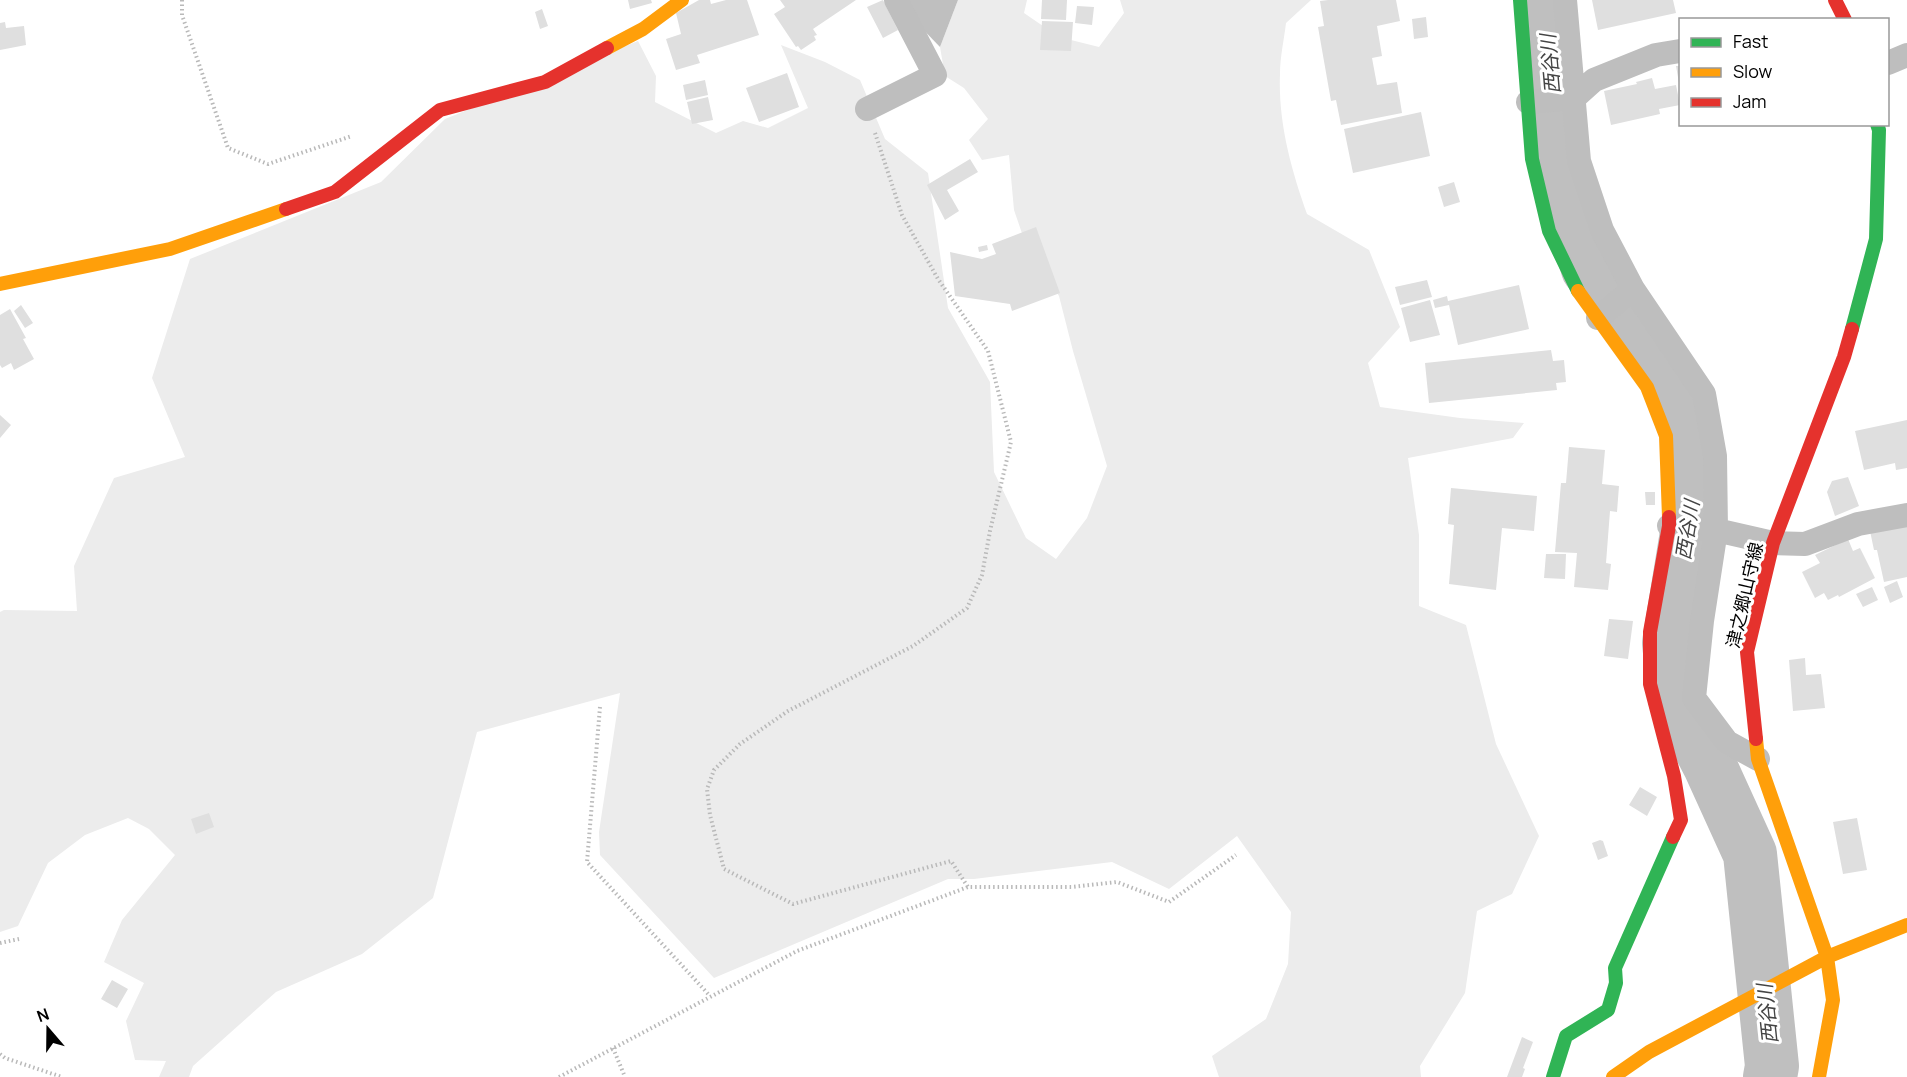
<svg xmlns="http://www.w3.org/2000/svg" width="1907" height="1077" font-family="Manrope,'Noto Sans JP',sans-serif">
  <rect width="100%" height="100%" fill="#fff"/>
  <!-- green -->
  <path fill="#ececec" d="M958 0H1027L1024 13 1059 37 1099 47 1124 13 1120 0H1311L1286 23C1284 40 1280 57 1280 74 1278 122 1291 169 1307 214L1369 250 1400 327 1368 363 1380 407 1460 418 1524 423 1513 438 1408 458 1419 535V606L1466 625 1496 744 1539 836 1512 894 1477 911 1465 993 1420 1066 1421 1077H1219L1212 1056 1266 1019 1288 964 1291 912 1237 836 1169 889 1112 862 974 879H948L714 978 600 855 599 832 620 693 477 732 433 898 362 954 276 992 193 1066 189 1077H159L166 1061 135 1060 126 1021 144 983 104 962 122 920 175 855 149 829 128 818 85 835 48 863 18 926 0 932V612L4 610 77 611 74 566 114 478 185 457 152 378 190 259 381 182 445 119 638 41 656 76 655 102 716 133 743 121 768 128 808 108 781 45 825 62 860 80 885 139 928 173 948 308 990 382 994 472 1026 538 1056 559 1087 518 1107 466 1073 351 1059 296 1027 248 1014 210 1009 155 982 160 969 140 988 119 964 88 945 76 940 47Z"/>
  <!-- water -->
  <path fill="#bfbfbf" d="M903 0H958L940 47 912 18Z"/>
  <g fill="none" stroke-linecap="round" stroke-linejoin="round">
    <!-- river -->
    <path stroke="#bfbfbf" stroke-width="54" d="M1544 0 1558 165 1588 269 1637 332 1673 386 1692 421 1697 471 1669 643 1675 699 1710 766 1750 854 1772 1066 1770 1077"/>
  </g>
  <!-- building -->
  <path fill="#dfdfdf" d="M628 0H651L652 3 630 9Z
    M699 0H710L711 4 726 0H747L759 35 697 55 700 63 676 70 666 39 681 34 676 13Z
    M780 0H856L813 29 817 35 814 36 816 40 801 50 798 46 796 47 774 14 785 7Z
    M883 0 898 30 883 38 867 7Z
    M1042 0H1067L1066 20 1041 19Z
    M1328 0H1396L1400 21 1377 26 1382 56 1372 58 1377 85 1397 82 1402 113 1341 125 1336 100 1331 101 1318 27 1324 26 1320 1Z
    M1592 0H1673L1676 13 1598 30Z
    M1077 6 1094 7 1092 25 1075 23Z
    M542 9 548 26 540 29 535 12Z
    M1426 17 1428 37 1414 39 1412 19Z
    M1042 21 1073 22 1071 51 1040 50Z
    M5 22 6 28 24 26 26 45 0 50V23Z
    M1676 66H1680V83H1679Z
    M787 73 799 107 759 122 746 88Z
    M1652 78 1655 89 1676 85 1680 105 1659 109 1660 114 1611 125 1604 91 1637 84 1636 82Z
    M705 80 708 95 686 100 683 85Z
    M708 97 713 120 692 124 687 102Z
    M1421 112 1430 156 1353 173 1344 129Z
    M970 159 978 172 947 190 959 211 945 220 927 185Z
    M1454 182 1460 202 1444 207 1438 187Z
    M1036 227 1060 293 1012 311 1010 304 955 296 950 252 982 259 996 254 992 244Z
    M987 245 988 250 979 252 978 247Z
    M1427 280 1432 297 1400 305 1395 287Z
    M1519 285 1529 329 1458 345 1449 305 1435 308 1433 300 1447 296 1448 301Z
    M1430 300 1440 335 1410 342 1401 308Z
    M21 305 33 323 25 328 14 311Z
    M10 309 26 338 23 339 34 359 14 370 11 363 2 368 0 365V315Z
    M1551 350 1553 361 1564 360 1566 382 1556 383 1557 390 1429 403 1425 363Z
    M0 415 11 425 0 438Z
    M1907 420V468L1896 470 1895 463 1864 470 1855 431Z
    M1569 447 1605 450 1602 484 1619 486 1617 512 1610 511 1606 563 1611 564 1608 590 1574 587 1577 553 1555 552 1561 483H1566Z
    M1848 477 1859 506 1835 516 1827 492 1832 481Z
    M1451 488 1537 496 1534 531 1502 528 1496 590 1449 584 1454 525 1448 524Z
    M1645 492H1655V505H1646Z
    M1907 523V577L1884 582 1877 550H1874L1870 531Z
    M1848 539 1853 551 1860 548 1875 578 1839 597 1838 595 1828 600 1824 593 1815 598 1802 572 1820 563 1815 555Z
    M1546 554H1566L1565 579 1544 578Z
    M1897 581 1903 597 1890 603 1884 587Z
    M1872 587 1878 600 1863 607 1856 594Z
    M1609 619 1633 621 1628 659 1604 656Z
    M1805 658 1806 675 1821 674 1825 708 1793 711 1789 660Z
    M1640 787 1657 797 1647 816 1629 805Z
    M209 813 214 827 196 834 191 819Z
    M1857 818 1867 870 1843 874 1833 822Z
    M1600 840 1603 841 1608 856 1598 860 1592 843Z
    M112 980 128 989 117 1008 101 999Z
    M1522 1037 1533 1042 1523 1068 1525 1069 1522 1077H1507Z"/>
  <g fill="none" stroke-linecap="round" stroke-linejoin="round">
    <!-- path -->
    <path stroke="#b9b9b9" stroke-width="4" stroke-dasharray="1.5 3" stroke-linecap="butt" d="M182 0V15L228 148 268 164 352 136
      M875 133 902 215 938 279 988 351 1011 442 990 531 982 575 967 608 913 646 788 711 740 744 714 770 707 789 710 815 724 869 793 904 951 861 968 887
      M600 707 587 862 710 996
      M0 943 19 939
      M613 1048 625 1077
      M0 1054 5 1058 62 1077
      M559 1077 797 951 968 887H1072L1117 882 1169 902 1236 855"/>
    <!-- street -->
    <path stroke="#bebebe" stroke-width="24" d="M1565 0 1579 161 1602 230 1633 289 1704 394 1715 456 1716 530 1702 621 1694 698 1727 742 1758 759
      M1888 63 1907 55
      M1528 102 1574 98 1594 80 1656 55 1680 51
      M867 109 935 75 896 0
      M1598 318 1633 289
      M1669 526 1716 530 1773 543 1805 544 1858 524 1907 515"/>
    <!-- fast -->
    <path stroke="#30b455" stroke-width="14" d="M1520 0 1532 159 1549 231 1578 291
      M1852 329 1876 239 1879 130 1877 124
      M1553 1077 1566 1036 1608 1010 1616 983 1615 968 1673 837"/>
    <!-- slow -->
    <path stroke="#ff9f0a" stroke-width="14" d="M607 48 643 29 682 0
      M0 284 170 249 286 209
      M1578 291 1647 387 1666 436 1669 517
      M1756 739 1758 759 1827 957 1833 1000 1819 1077
      M1613 1077 1649 1052 1827 957 1907 925"/>
    <!-- jam -->
    <path stroke="#e5322d" stroke-width="14" d="M1835 0 1845 20
      M286 209 335 192 440 110 545 82 607 48
      M1669 517V526L1650 632V684L1674 776 1681 820 1673 837
      M1756 739 1747 652 1773 543 1844 357 1852 329"/>
  </g>
  <g text-anchor="middle" dominant-baseline="central" stroke-width="6" stroke-linejoin="round" paint-order="stroke">
    <!-- street labels -->
    <g font-size="18" fill="#000" stroke="#fff">
      <text transform="translate(1744 595) rotate(-77)">津之郷山守線</text>
    </g>
    <!-- water labels -->
    <g font-size="20" font-style="italic" fill="#444" stroke="#fff">
      <text transform="translate(1550 64) rotate(-95)">西谷川</text>
      <text transform="translate(1687 530) rotate(-81)">西谷川</text>
      <text transform="translate(1767 1014) rotate(-96)">西谷川</text>
    </g>
  </g>
  <!-- legend -->
  <rect x="1679" y="18" width="210" height="108" fill="#ffffff" stroke="#999999" stroke-width="1.5"/>
  <rect x="1691" y="38" width="30" height="9" fill="#30b455" stroke="#999999" stroke-width="1.5"/>
  <text x="1733" y="48" font-size="18" fill="#000000">Fast</text>
  <rect x="1691" y="68" width="30" height="9" fill="#ff9f0a" stroke="#999999" stroke-width="1.5"/>
  <text x="1733" y="78" font-size="18" fill="#000000">Slow</text>
  <rect x="1691" y="98" width="30" height="9" fill="#e5322d" stroke="#999999" stroke-width="1.5"/>
  <text x="1733" y="108" font-size="18" fill="#000000">Jam</text>
  <!-- north arrow -->
  <g transform="translate(48 1029) rotate(340)" stroke="#ffffff" stroke-width="4.5" paint-order="stroke">
  <path d="M0-4.5L10 22L0 15L-10 22Z" fill="#000000"/>
  <text y="-9" font-size="16" font-weight="bold" text-anchor="middle" fill="#000000">N</text>
  </g>
</svg>
